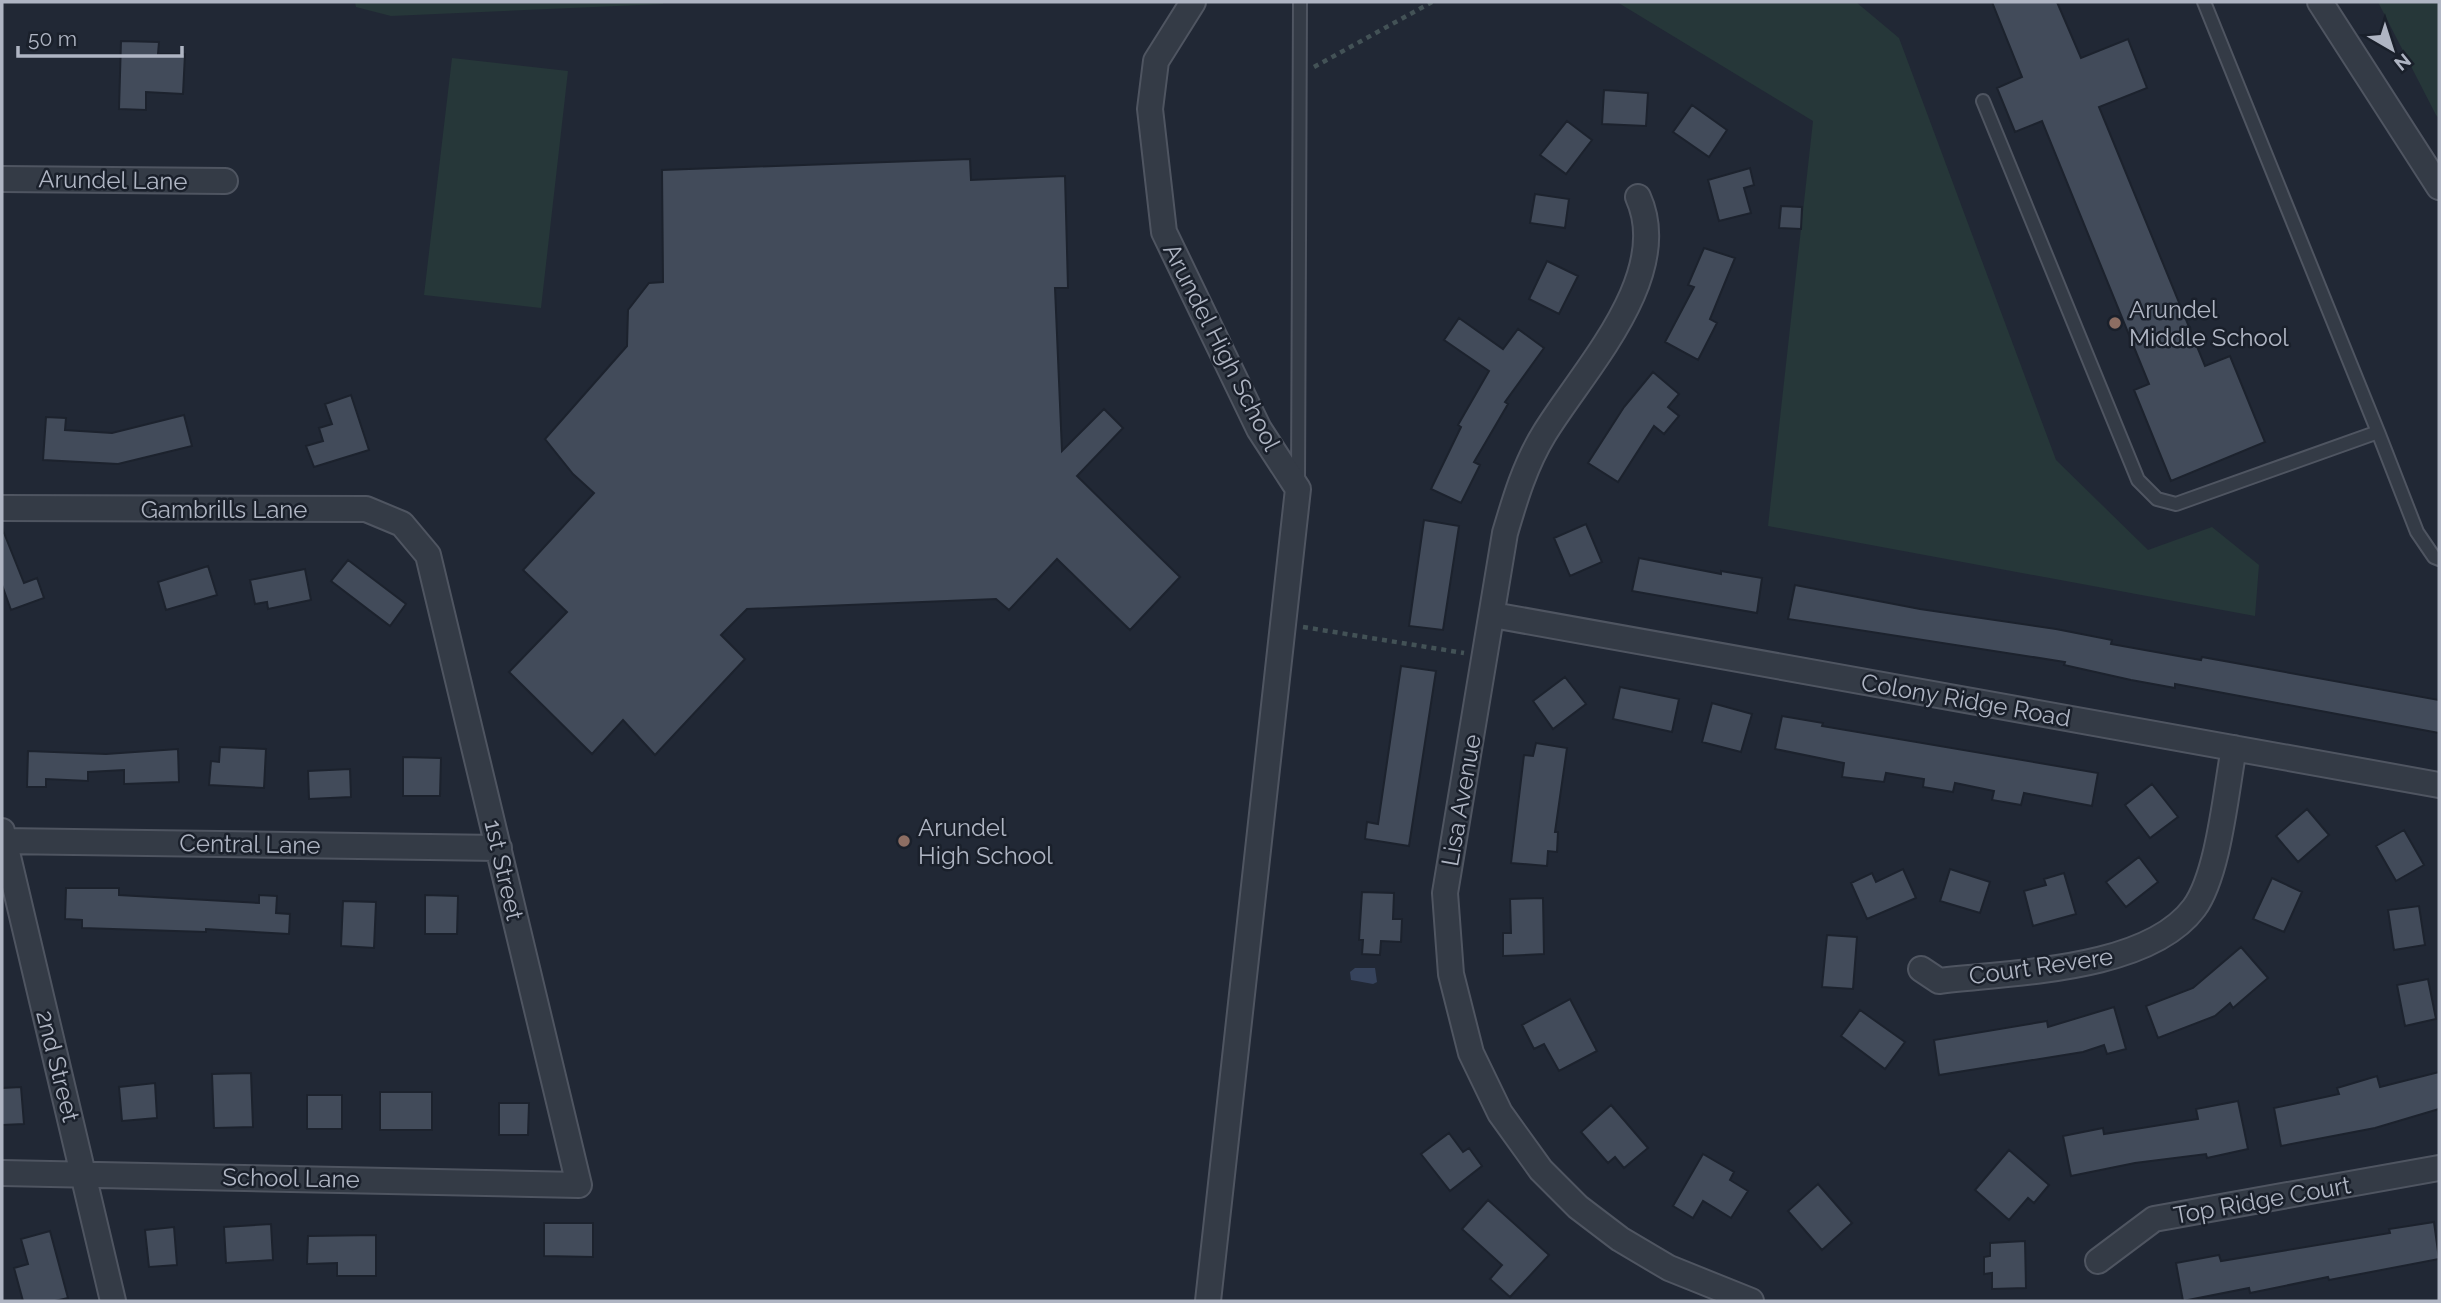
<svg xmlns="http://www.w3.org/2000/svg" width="2441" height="1303" font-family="Raleway,sans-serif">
  <rect width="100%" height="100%" fill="#212835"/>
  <!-- green -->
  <path fill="#263739" d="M355 2H663V4L391 16 356 7Z
    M1617 2H1856L1899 38 2056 460 2148 550 2212 527 2259 565 2255 616 1768 526 1813 121Z
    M2378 2H2439V118L2436 115Z
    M452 58 568 71 541 308 424 295Z"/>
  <!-- water -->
  <path fill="#36435c" d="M1355 968H1375L1377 982 1373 984 1351 980 1350 972Z"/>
  <!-- building -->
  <path fill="#424b5a" stroke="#1c222d" stroke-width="2" d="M1992 2H2057L2081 58 2128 39 2147 88 2099 107 2205 366 2230 356 2265 442 2171 481 2134 390 2149 384 2042 121 2015 132 1997 88 2022 77Z
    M121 41 159 42 158 54H185L183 94 146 92V110L119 109Z
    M1604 90 1648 93 1646 126 1602 124Z
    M1692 105 1727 130 1709 157 1673 132Z
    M1567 121 1592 140 1566 174 1540 155Z
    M970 159 971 180 1065 176 1068 288H1055L1062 451 1104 409 1123 428 1077 476 1180 577 1130 630 1057 559 1009 610 996 599 747 609 721 635 745 659 655 755 623 720 592 754 509 672 567 612 523 570 594 493 573 474 545 439 627 346 628 310 649 283 663 282 662 170Z
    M1750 168 1754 185 1744 188 1751 213 1719 221 1708 180Z
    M1535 194 1569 199 1565 228 1530 223Z
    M1781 206 1802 207 1801 229 1779 228Z
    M1704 248 1735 258 1710 319 1717 323 1698 360 1665 342 1694 287 1688 285Z
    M1547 261 1578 276 1559 314 1529 299Z
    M1459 318 1503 349 1518 329 1544 348 1505 402 1508 404 1474 462 1480 465 1461 503 1431 489 1461 427 1458 425 1489 371 1444 340Z
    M1653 372 1679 394 1668 407 1679 416 1664 434 1654 426 1618 482 1588 463 1624 407Z
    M351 395 369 450 314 467 306 446 323 441 319 428 332 424 325 404Z
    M184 415 192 446 118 464 43 460 46 417 66 418 65 430 112 433Z
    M1424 520 1459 526 1443 630 1409 626Z
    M1586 524 1602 562 1570 576 1554 538Z
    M2 528 24 583 37 578 44 598 11 610 2 585Z
    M1639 558 1721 574V571L1762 578 1757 613 1632 591Z
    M348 560 406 604 390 626 331 581Z
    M208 566 217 595 166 610 158 582Z
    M305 569 311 600 268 609 267 602 255 604 250 580Z
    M1795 585 1920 609 2056 629 2112 640 2111 644 2201 660 2202 657 2439 700V733L2175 684V688L2131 680 2064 665 2065 662 1788 619Z
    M1401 666 1436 671 1409 846 1365 839 1367 822 1378 824Z
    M1565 677 1586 704 1553 729 1533 701Z
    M1620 687 1679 699 1672 732 1613 719Z
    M1712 703 1752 714 1741 752 1702 742Z
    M1782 716 1823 723 1822 726 2098 773 2092 806 2024 793 2021 805 1992 800 1994 791 1955 783 1953 792 1923 787 1924 779 1886 773 1884 782 1842 777 1844 763 1775 749Z
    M1536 743 1567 748 1555 832H1558L1557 852 1548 851 1547 866 1511 863 1524 755 1533 756Z
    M220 747 266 749 264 788 209 785 211 761 219 762Z
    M178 749 179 782 124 784V770L88 772V781L46 779V787H27L28 751 106 754Z
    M403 757 441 758 440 796H403Z
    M350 769 351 797 309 799 308 771Z
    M2152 784 2178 817 2150 838 2125 805Z
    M2307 809 2329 835 2298 862 2276 836Z
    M2404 830 2424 865 2396 881 2376 846Z
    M2139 857 2158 882 2126 907 2106 882Z
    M1903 869 1916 898 1867 919 1851 883 1872 873 1876 882Z
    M1950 869 1990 882 1980 913 1940 901Z
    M2064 873 2076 914 2033 926 2024 891 2046 885 2044 879Z
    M2272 878 2302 892 2284 932 2253 919Z
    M66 888H119V895L259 903V895L277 896 276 913 290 914 289 934 206 929V932L82 928V920L65 919Z
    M1362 892 1394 893 1393 919H1402L1401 942 1381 941 1380 955 1362 954 1363 940H1359Z
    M425 895 458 896 457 934H425Z
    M1543 898 1544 954 1503 956V933H1511L1510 899Z
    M343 901 376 902 374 948 341 946Z
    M2419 906 2425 945 2394 950 2388 910Z
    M1827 935 1857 937 1853 989 1822 987Z
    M2241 947 2268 978 2233 1008 2230 1003 2215 1016 2158 1038 2146 1006 2193 988Z
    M2428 979 2436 1019 2405 1026 2397 985Z
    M1570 999 1597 1051 1559 1071 1544 1044 1534 1049 1522 1025Z
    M2114 1007 2126 1049 2107 1054 2104 1045 2083 1052 1939 1075 1934 1040 2047 1021 2048 1027Z
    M1860 1010 1905 1042 1885 1069 1841 1036Z
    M2439 1072V1109L2375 1128 2281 1146 2274 1108 2339 1094 2337 1088 2377 1076 2380 1087Z
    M251 1073 253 1127 214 1128 212 1074Z
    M155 1083 157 1118 122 1121 119 1087Z
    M21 1087 24 1124 2 1125V1088Z
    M380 1092H432V1130H380Z
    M307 1095H342V1129H307Z
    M2238 1101 2248 1149 2207 1158 2206 1154 2135 1163 2071 1176 2063 1136 2103 1128 2104 1134 2198 1119 2196 1109Z
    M499 1103H529L528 1135H499Z
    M1611 1105 1648 1148 1624 1168 1615 1157 1608 1163 1581 1132Z
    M1449 1133 1463 1152 1469 1148 1482 1166 1450 1191 1421 1154Z
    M2009 1150 2049 1185 2034 1203 2028 1198 2009 1220 1975 1190Z
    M1703 1154 1734 1172 1730 1180 1748 1191 1731 1218 1703 1201 1693 1218 1673 1206Z
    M1818 1184 1852 1223 1822 1250 1788 1211Z
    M1488 1200 1549 1255 1510 1297 1490 1279 1502 1265 1462 1229Z
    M2434 1222 2439 1259 2329 1280 2328 1277 2250 1293 2249 1288 2183 1301 2176 1263 2219 1255 2221 1261 2390 1233 2389 1229Z
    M544 1223H593V1257L544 1256Z
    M271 1224 273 1260 226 1263 224 1227Z
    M174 1227 177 1265 149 1267 145 1230Z
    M50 1231 68 1298 55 1301H23L14 1268 28 1264 21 1239Z
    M376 1235V1276H337V1263L307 1264 308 1236Z
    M2025 1241 2026 1288 1992 1289V1273L1984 1274V1257L1990 1256V1243Z"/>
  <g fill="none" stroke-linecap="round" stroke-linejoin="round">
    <defs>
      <path id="service" d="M2204 2 2378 432
        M1983 101 2138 480 2157 499 2176 504 2378 432 2417 532 2434 557 2439 559
        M1298 482 1300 2"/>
      <path id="minor" d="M1193 2 1156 61 1150 109 1164 232 1259 429 1298 489 1208 1301
        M2320 2 2439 187
        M2 179 225 181
        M1638 197C1674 276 1583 370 1544 434 1525 465 1515 499 1505 533L1445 893 1451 974 1471 1053 1500 1113 1541 1170 1578 1207 1620 1239 1669 1268 1751 1301
        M2 508 366 509 402 524 428 555 579 1185 2 1173
        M1493 615 2439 785
        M2 831 113 1301
        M2 841 499 848
        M1921 969 1939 981C2012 972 2147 971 2194 908 2219 874 2226 790 2234 748
        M2098 1261 2154 1219 2439 1168"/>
    </defs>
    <!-- service casing -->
    <use href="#service" stroke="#4f5561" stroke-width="16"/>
    <!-- minor casing -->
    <use href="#minor" stroke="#4f5561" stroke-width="28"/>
    <!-- path -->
    <path stroke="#435256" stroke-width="4.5" stroke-dasharray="5 5" stroke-linecap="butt" d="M1314 67 1432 2
      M1303 627 1464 653"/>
    <!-- service -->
    <use href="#service" stroke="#343b46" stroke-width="12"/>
    <!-- minor -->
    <use href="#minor" stroke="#343b46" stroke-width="24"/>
  </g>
  <!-- markers -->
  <g fill="#8d6e63" stroke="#1a202b" stroke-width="2.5">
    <circle cx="2115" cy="323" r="7"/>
    <circle cx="904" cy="841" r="7"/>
  </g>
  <g text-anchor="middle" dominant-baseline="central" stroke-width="5" stroke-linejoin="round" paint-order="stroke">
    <!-- street labels -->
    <g font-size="24" fill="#afb5c3" stroke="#1a202b">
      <text transform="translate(113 180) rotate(1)">Arundel Lane</text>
      <text transform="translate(1222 347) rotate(63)">Arundel High School</text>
      <text x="224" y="509">Gambrills Lane</text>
      <text transform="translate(1966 700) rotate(10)">Colony Ridge Road</text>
      <text transform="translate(1461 800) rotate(-80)">Lisa Avenue</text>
      <text transform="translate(250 844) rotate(1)">Central Lane</text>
      <text transform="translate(504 870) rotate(77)">1st Street</text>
      <text transform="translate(2041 966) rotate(-8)">Court Revere</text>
      <text transform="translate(58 1066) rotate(76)">2nd Street</text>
      <text transform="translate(291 1178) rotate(1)">School Lane</text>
      <text transform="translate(2262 1200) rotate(-10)">Top Ridge Court</text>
    </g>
    <!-- poi labels -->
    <g font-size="24" fill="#afb5c3" stroke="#1a202b" text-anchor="start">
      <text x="2129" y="309">Arundel<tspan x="2129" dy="28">Middle School</tspan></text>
      <text x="918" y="827">Arundel<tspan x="918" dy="28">High School</tspan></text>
    </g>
  </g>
  <!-- border -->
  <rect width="2441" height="1303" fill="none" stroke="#afb5c3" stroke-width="7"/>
  <!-- north arrow -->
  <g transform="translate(2392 49) rotate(141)" stroke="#1a202b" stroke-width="5" paint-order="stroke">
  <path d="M0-5L12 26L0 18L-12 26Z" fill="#afb5c3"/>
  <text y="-10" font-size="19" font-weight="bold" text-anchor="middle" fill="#afb5c3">N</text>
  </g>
  <!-- scale -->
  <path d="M18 46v10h164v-10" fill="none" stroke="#afb5c3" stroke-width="3.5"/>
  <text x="28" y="46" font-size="21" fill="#afb5c3" stroke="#1a202b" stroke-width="5" paint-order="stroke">50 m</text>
</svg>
